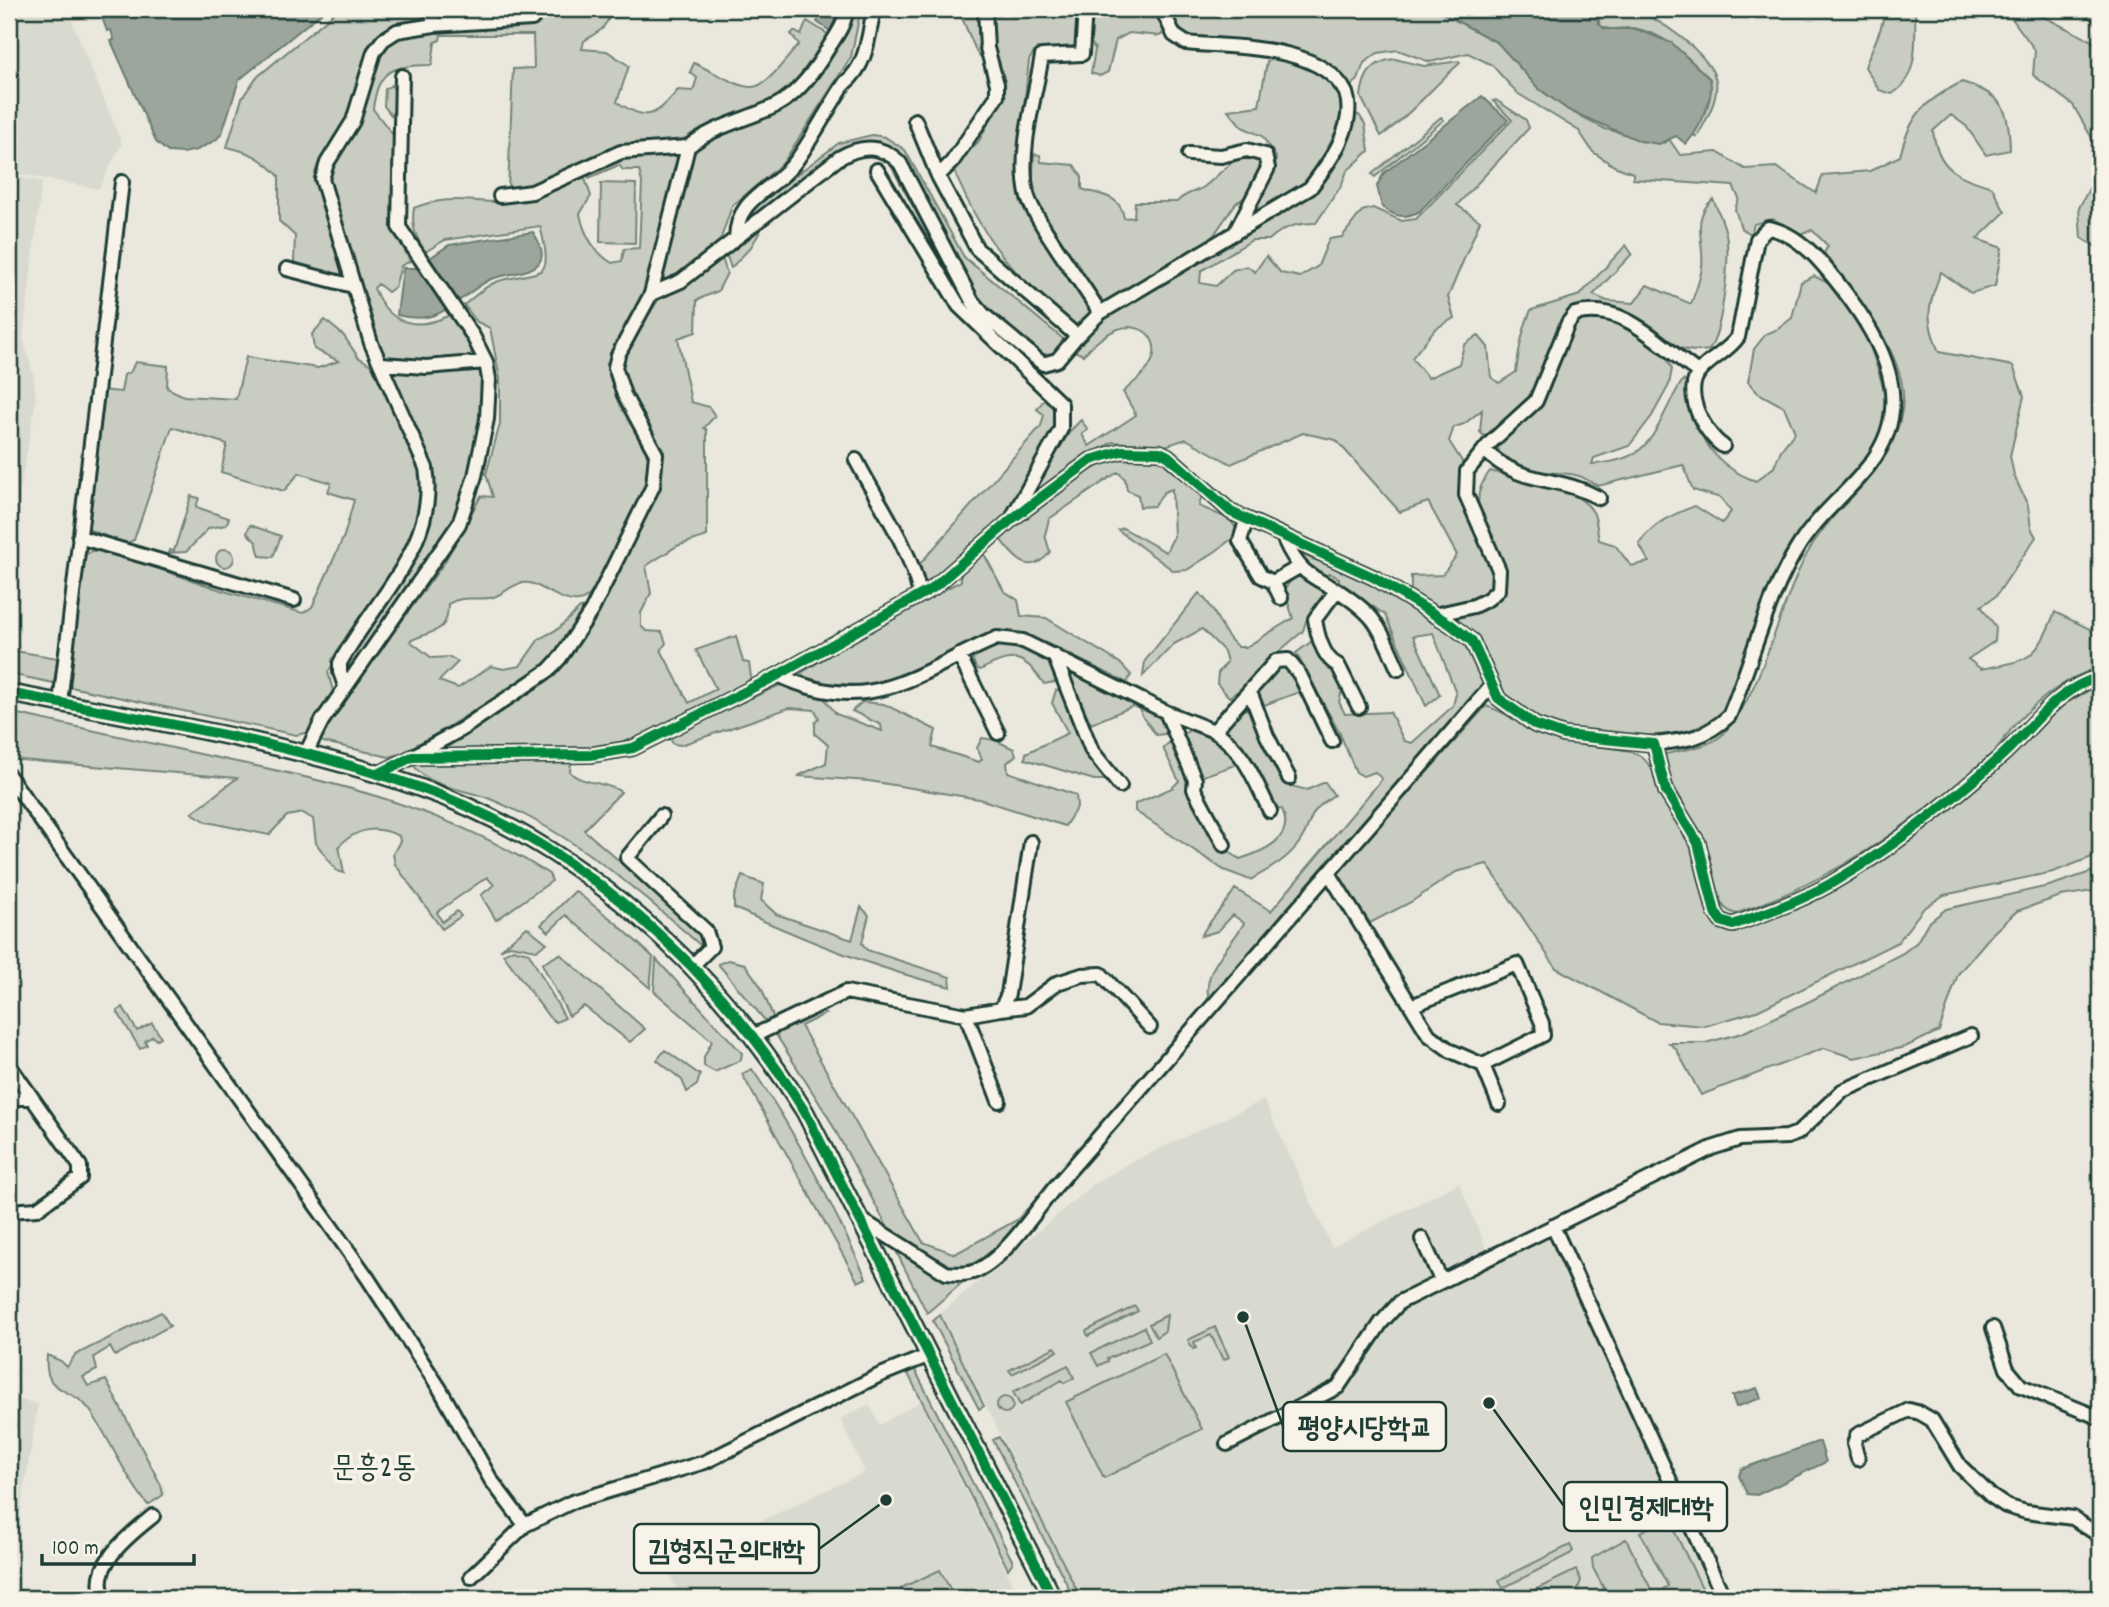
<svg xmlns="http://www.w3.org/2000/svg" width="2109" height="1607" font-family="Dekko,'Poor Story',sans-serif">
  <rect width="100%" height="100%" fill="#eae8dd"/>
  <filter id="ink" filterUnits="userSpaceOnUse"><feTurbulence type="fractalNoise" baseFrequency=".0143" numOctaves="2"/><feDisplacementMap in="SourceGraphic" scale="14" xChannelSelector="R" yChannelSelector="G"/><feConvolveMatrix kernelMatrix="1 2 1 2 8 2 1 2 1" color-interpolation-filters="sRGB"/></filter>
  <g filter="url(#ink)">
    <!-- built -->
    <path fill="#d9dacf" d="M9 9H67L122 143 99 189 9 172Z
      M9 175 42 182 23 338 34 377 36 400 9 554Z
      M1264 1100 1332 1247 1459 1183 1487 1250 1513 1253 1553 1235 1718 1598H1082L940 1314 1095 1183 1129 1163Z
      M9 1397 38 1404 9 1584Z
      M920 1401 1020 1598H681L665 1566 865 1472 840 1419 869 1404 880 1425Z"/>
    <!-- green -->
    <path fill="#c8ccc1" stroke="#74847a" stroke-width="2" d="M339 9 426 11 419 21 392 28 380 36 348 120 324 157 346 278 294 262 295 236 279 221V176C262 158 250 152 227 147L242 98 256 78Z
      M436 9H615L602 29 584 41 582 49 607 51 629 66 617 102C648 122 655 117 678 90L693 91 697 78 690 72 694 63C759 94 751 102 799 44L791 34 794 31 801 35 807 21 831 36 801 78 775 100 712 124 684 139 555 176 516 191 508 190 513 69 534 68 533 35H441L440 40 435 42 432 65C393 66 378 68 373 109L393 135 395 155 393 227 410 261 401 266 395 287 388 292 378 284 374 288C388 324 415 332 450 315L472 348 471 355C455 361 403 368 388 358 383 355 381 350 378 345L329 178 338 151 355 129 377 59 389 41 399 35 540 23 538 12 450 20 438 14Z
      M851 9H861L851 57 783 163 732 206 720 241 671 281 657 283 691 153 703 139 780 109Z
      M958 9H977L980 56 977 53Z
      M990 9H1080L1076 45 1070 48H1037L1029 60 1021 135 1019 195 1030 218 1092 311 1074 327C1053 307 1030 288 1011 266 985 237 967 203 953 168L979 141 999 103Z
      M1090 9H1159L1165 31 1160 36 1129 33 1116 40 1108 72 1100 76 1091 73 1095 49 1087 37Z
      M1171 9H1435L1498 43 1538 88 1568 110 1605 129 1665 143 1669 139 1680 155 1717 152 1745 169 1776 167 1816 193 1823 175 1870 171 1900 156C1910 115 1924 101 1962 82 2003 95 2009 108 2010 150L1986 155 1966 126 1951 115 1933 131C1938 170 1957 176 1992 187L2005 212 1977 239 2002 248 1995 286 1971 293 1941 272C1928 306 1924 317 1939 352L2013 366 2024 396 2010 456 2014 475 2028 506 2031 528 2036 537 1996 596 1981 606 1996 627 1995 641 1968 659 1981 669C2031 660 2035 661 2055 612L2100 634 2099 668C2069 676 2041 698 2019 720 2007 733 1998 750 1985 761 1903 830 1836 879 1735 914 1710 905 1714 870 1705 847 1695 820 1677 795 1665 769L1663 755C1682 749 1709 748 1723 734 1765 691 1779 600 1811 547 1841 496 1903 461 1903 396 1903 351 1851 287 1824 253L1828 246 1812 230 1799 234 1773 219 1754 224 1751 234 1741 228 1735 209 1739 198 1733 186 1633 179V173L1614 166 1593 152 1579 131 1517 93 1492 65 1468 53 1430 62 1398 50 1378 53 1364 63 1358 80 1350 87 1326 65 1191 41 1178 33Z
      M1597 9C1608 9 1620 7 1630 9 1654 13 1712 55 1716 81 1719 99 1705 122 1697 137L1693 135 1709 99 1710 79C1687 57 1666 33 1633 28 1621 27 1611 32 1600 26Z
      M1885 9H1915C1915 37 1920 78 1892 94L1879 90 1865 67C1872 47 1883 29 1885 9Z
      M2005 9 2042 16 2100 45V249L2081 238 2079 208 2094 179 2093 140 2073 105 2033 75 2035 50Z
      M1271 58C1303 59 1325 73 1343 97 1339 158 1302 193 1250 219L1275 168 1276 157 1262 136 1242 127 1228 110 1259 106 1267 62Z
      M1395 59 1424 66 1459 61 1460 63C1433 86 1409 117 1381 136L1361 97C1363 75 1372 61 1395 59Z
      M392 85C396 95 398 106 391 115L384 106 385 89Z
      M1496 100 1526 120 1529 128 1457 205 1480 221 1448 297 1454 318 1435 329 1412 358 1428 378 1459 364 1464 345 1478 335 1488 347 1491 377 1499 383 1516 372C1519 350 1522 330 1531 310L1580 295 1626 245 1632 254 1593 295 1607 301 1634 303 1647 285 1691 304C1695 292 1701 279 1702 266 1705 241 1690 219 1713 199 1718 212 1727 228 1727 242 1729 264 1722 333 1709 350 1673 356 1664 334 1636 318 1620 307 1601 307 1582 309L1534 397 1488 440 1480 432 1482 410 1464 424 1454 427 1449 441 1463 463 1462 473 1496 571 1497 582 1485 598 1432 607 1411 595V576L1442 575 1457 555 1428 502 1400 512 1336 440 1303 433 1231 464 1186 439 1165 446 1113 442 1072 464 1040 492 1031 494 1071 430 1081 420 1088 430 1082 434 1089 446 1136 415 1123 392C1131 385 1140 378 1147 369 1162 351 1153 328 1129 327 1111 327 1094 344 1083 355L1072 350 1100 318 1295 203 1353 114 1359 115 1365 124 1369 151 1347 171 1341 186 1316 223C1297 223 1283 227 1269 240H1252L1201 271 1200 283 1216 286 1233 270 1247 266 1255 272 1266 256 1281 273 1300 277 1318 266 1329 239 1342 237 1362 211 1373 208 1402 221 1416 219 1512 120 1493 101Z
      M1441 117 1444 120 1375 177 1372 174Z
      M872 135 885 137 905 150 964 257 1068 343 1058 353 1038 356 981 306 907 170 868 144 756 216 751 209 839 143Z
      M859 151 892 159 977 319 958 291 888 160C864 147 846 162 826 176L841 159Z
      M670 154 677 156 679 162C666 210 656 260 639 306 632 325 612 347 610 368 608 390 639 428 646 450 649 458 651 468 649 476 644 500 604 584 586 598 572 609 547 589 533 584 514 578 506 596 489 598 473 600 463 595 448 604 448 635 433 629 410 641L432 658 450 657 458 662 439 681 458 688 491 666 504 669 520 666 539 639 558 629 580 608 587 607 553 661 408 752 389 757 319 741 328 722 444 563 481 496 493 497 486 474 500 424V379L490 328 477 322 464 305C474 297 485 286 496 282 539 268 556 285 540 226L445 240 425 252C415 236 411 226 414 208 453 192 479 206 517 201 540 198 563 183 583 173L591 196 580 214C584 234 594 252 612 263L622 261 624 249 639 248 642 183 639 170H623L619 165 589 178 587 171 622 157Z
      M1034 154 1040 155 1041 162 1074 165 1082 177V189C1102 196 1120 194 1124 218L1134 217 1135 202H1177C1185 192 1196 193 1205 186 1222 174 1238 146 1261 163L1258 175 1244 198 1236 203 1209 242 1114 298 1100 302 1039 206 1032 189Z
      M601 183 636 184 635 243 600 242Z
      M757 226 761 230 751 247 731 268 725 251Z
      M721 255 727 273 718 291 697 300 696 332 678 338 691 402 709 407 715 416 704 428 707 430V536L677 546 646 566 651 593 641 613V626L646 631 662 632 666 643 661 650 689 703 716 689 696 650 736 636 743 662 749 663 751 677 747 682 651 734 608 749 434 753 435 749 550 674 594 615 654 502 661 473 659 458 619 374 623 355 660 297Z
      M1814 276 1834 286 1869 342 1887 399 1885 426 1871 453 1839 491 1813 515 1784 555 1721 716 1693 733 1620 737 1566 730 1538 720 1503 694 1477 642 1452 620 1485 606 1503 568C1491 531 1462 506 1490 471 1517 478 1578 486 1593 512 1597 519 1597 531 1599 540L1615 545 1631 566 1649 562 1639 544C1653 522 1672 515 1695 506L1722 523 1731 512 1721 498 1693 490 1683 465 1598 486C1592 483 1585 478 1579 476 1554 468 1504 481 1498 447 1513 425 1535 412 1548 389 1562 366 1560 332 1583 317L1622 321 1665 355 1672 369 1669 385 1652 416 1629 446 1594 458 1592 464C1658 461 1653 425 1683 380L1689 385C1692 430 1712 466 1756 481L1774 467 1781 450 1795 432 1784 407 1758 393 1748 382 1754 349 1766 334 1778 329 1792 318 1801 282Z
      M325 320 344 336 358 357 376 368 422 470 424 500 408 550 328 672 333 691 310 732 296 735 71 687 68 682 83 557 91 551 103 550 224 591 303 613 312 607 344 536 354 500 328 492 331 483 299 473 284 491 221 472 227 444 172 427 134 540 125 544 85 528V522L90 520 101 390 121 392 124 375 131 371 135 362 168 366 167 388 184 396 236 399 246 357 318 368 339 361 314 349 312 334Z
      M478 369 484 375C483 414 475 482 455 517 426 571 385 621 349 672L348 657 431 503 392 379 394 371Z
      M1044 400 1055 410 1057 422 1008 511 983 537 923 586 918 566 1041 426 1044 415 1037 409Z
      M1149 455 1168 461 1202 495 1199 506 1229 519 1236 528 1233 538 1216 551 1187 570 1174 571 1118 530 1123 528 1166 552 1174 536 1172 489 1164 492 1154 506 1140 507 1138 495 1127 490 1125 479 1118 472 1049 519 1045 535 1050 552C1030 578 1015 558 1000 539 1048 499 1083 458 1149 455Z
      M191 496 199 498 196 507 229 518 226 525 209 528 186 552 169 553 170 550 174 551Z
      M250 525 281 536 273 557 260 556 256 542 247 533Z
      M216 558a9 9 0 1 1 18 0a9 9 0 1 1-18 0Z
      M983 552 1004 591 1018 600 1021 616 1046 618 1120 663 1131 675 1127 683 1048 644 1024 636 998 633 875 686 820 683 795 677 881 623 961 581V569Z
      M1302 555 1366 579 1470 643 1489 685 1211 1007C1197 972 1229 950 1244 923L1233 915 1218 931 1201 936C1210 919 1225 906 1235 889L1271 911 1382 779 1375 772 1363 776 1356 772 1340 734 1296 653 1316 638 1343 687 1339 702 1345 714 1390 712 1404 741 1412 743 1453 706 1456 693 1433 633 1413 636 1440 695 1426 706 1385 615 1339 583V578L1329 573 1326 577 1298 556Z
      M1295 576C1308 575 1320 582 1326 593L1306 621 1303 631 1268 661 1241 689 1229 697 1217 684 1218 673 1227 662 1224 651 1202 629 1174 644 1143 676 1145 661 1199 593C1217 608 1219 632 1238 647H1246L1293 618 1284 589Z
      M997 643C1026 644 1043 650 1058 676L1055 682 1044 684C1022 653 1014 653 980 670L976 669 972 656Z
      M9 650 58 658 54 683 9 674Z
      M1282 664 1289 666 1302 691 1264 705 1255 690Z
      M1071 671 1157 714 1165 726V734L1156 735 1141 714V710L1133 706 1091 724 1069 675Z
      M2100 684V854L2053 872 1944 895 1923 909 1898 942 1757 1011 1705 1026 1657 1022 1556 968 1487 864 1456 872 1411 902 1370 923 1337 873 1486 706C1512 714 1532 732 1558 740 1584 748 1612 744 1637 754 1654 761 1685 826 1693 845 1704 871 1705 901 1717 927L1742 928 1842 883 2006 761 2035 728 2065 704Z
      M780 685 821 694 836 714 882 731 881 725 852 711 862 702 884 704 936 730 932 747 979 762 982 759 977 748 982 738 995 740 1014 749 1016 755 1007 763 1008 772 1076 795 1077 807 1065 826 979 799 869 781 798 776 826 763 828 745 815 734V723L819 718 815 710 789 708 681 745 673 744 669 736Z
      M1056 690H1062L1106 773 1105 780H1094L1025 759 1026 753 1068 733 1052 703Z
      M1244 709 1250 710 1256 719 1287 785 1307 790 1325 782 1334 795C1303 816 1316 818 1299 843 1287 860 1268 870 1250 880L1224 870 1135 811V804L1172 788 1179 781 1163 748 1171 741 1176 743C1191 780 1203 839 1240 859 1262 852 1296 839 1282 809L1276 810C1264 783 1253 751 1228 732L1227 725Z
      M9 712C83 728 157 745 232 761 345 784 451 811 549 874L552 881 496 920 481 895 494 885 487 877 437 912 442 922 457 911 461 916 442 929 395 864 393 854 400 841 399 836C376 825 357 828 339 846L344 873 337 871 316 843 313 819 303 813 287 816 269 835 207 822 192 813 237 778 9 759Z
      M1189 730 1223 743 1236 758 1235 765 1200 777 1181 737Z
      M422 760 571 762 570 772C582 785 607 781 621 792L584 830 697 929 706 944 700 945C637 889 569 831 490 799 466 789 430 788 414 766Z
      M2100 869V890L2061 896 2017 911 1993 933 1958 974 1939 1031 1905 1047 1854 1058 1824 1048 1701 1095 1676 1049 1669 1043H1705L1742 1033 1812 1000 1903 953 1917 942 1927 924 1946 909 2049 886Z
      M742 876 764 884 761 900 776 914 852 940 861 907 869 915 862 943 867 950 950 977 951 987C875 969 806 940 734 908V897Z
      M575 891 615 922 653 957 650 988 566 915 549 932 541 925Z
      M527 927 547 943 537 950 510 945 500 950Z
      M513 949 529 953 565 1018 556 1022 549 1017 503 954Z
      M560 954 645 1029 630 1042 584 1006 569 1016 542 964Z
      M656 959 742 1053 741 1060 715 1072 704 1066V1057L712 1041 654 991Z
      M728 960 745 964 761 987 774 1019 768 1024 718 964Z
      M123 1007 137 1031 152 1023 161 1037 156 1040 153 1036 145 1041 147 1045 140 1049 117 1011Z
      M819 1011 825 1014 801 1026 923 1242 955 1254 1017 1220 1051 1183 1031 1211 986 1259 969 1268 948 1269 890 1232 827 1115 775 1033 779 1028Z
      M665 1050 700 1075 697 1085 687 1092 682 1080 657 1060Z
      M752 1069C797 1134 833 1206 866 1278L858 1282 742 1074Z
      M892 1243 931 1272 964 1281 927 1313Z
      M1135 1306 1138 1311 1088 1336 1086 1331Z
      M161 1312 170 1326 115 1356 110 1347 94 1357 97 1370 83 1377 88 1386 106 1380 161 1485 163 1495 148 1505C124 1476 111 1440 89 1409 71 1385 43 1397 47 1355L61 1361 67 1367 75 1355Z
      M940 1315 984 1406 979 1409 933 1321Z
      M1167 1315 1165 1331 1156 1337 1149 1324Z
      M1144 1327 1150 1340 1107 1359 1108 1361 1098 1366 1091 1353Z
      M1215 1327 1229 1357 1223 1360 1211 1335 1194 1342 1196 1348 1193 1349 1188 1340Z
      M1055 1347 1058 1351 1012 1374 1009 1370Z
      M1164 1354 1202 1429 1104 1478 1066 1402Z
      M912 1364 1013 1562 1008 1569 905 1368Z
      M1068 1365 1074 1378 1064 1383 1062 1380 1020 1405 1013 1392Z
      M997 1405a8 8 0 1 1 16 0a8 8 0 1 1-16 0Z
      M999 1437 1081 1598H1074L993 1440Z
      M1668 1518 1707 1598H1668L1663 1589 1668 1586 1640 1532Z
      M1626 1539 1653 1593 1659 1591 1663 1598H1609L1593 1568 1592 1558Z
      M1570 1545 1573 1551 1570 1554 1503 1588 1499 1580Z
      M940 1570 955 1598H939L935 1591 920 1598H906L901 1588Z
      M1576 1570 1581 1580 1575 1598H1518Z"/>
    <!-- water -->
    <path fill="#9ca69c" stroke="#6a7c72" stroke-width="2" d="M99 9H326L239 80 222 133 216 140 197 150 183 153 168 152 156 142 111 41 114 40 111 30 107 31Z
      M825 9 838 11 830 31 817 22Z
      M1435 9H1597L1598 23 1605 29H1636L1672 43 1710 79C1715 98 1699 130 1686 144L1676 136 1659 144 1640 141 1568 110 1538 88 1498 43Z
      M2077 9H2100V25Z
      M1482 96 1508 120 1420 211C1405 219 1395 217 1382 207L1377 186 1384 173Z
      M533 232C563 277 509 270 489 280 456 298 442 327 397 315L403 268H415L449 245Z
      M1757 1388 1761 1398 1736 1407 1732 1396Z
      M1817 1442H1820L1826 1462 1757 1495 1747 1494 1739 1476 1741 1469Z"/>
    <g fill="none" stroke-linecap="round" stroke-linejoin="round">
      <defs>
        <path id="minor" d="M431 9 434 25
          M1085 9 1082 54 1042 56C1035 98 1018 150 1027 194 1033 219 1084 285 1100 313
          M915 120 938 176 977 249 1077 336 1100 313 1310 188C1329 163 1357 126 1346 93 1321 44 1234 48 1186 43L1174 35 1162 9
          M1189 154 1221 156 1247 150 1265 155 1268 168 1235 233
          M877 170 959 306 1061 404V429L1014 514
          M938 176 952 162 997 96V84L987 48 985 9
          M500 196 532 192 621 152 688 147
          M736 238C737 195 775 191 796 161 814 136 828 108 845 83 868 64 868 36 874 9
          M287 269 353 286
          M651 294 681 281 839 158C861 145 881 144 900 163L972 301 984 315 1043 364 1057 360 1077 336
          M381 364 426 367 486 362
          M1484 450C1524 488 1554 473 1599 498
          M856 460C879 505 910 545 920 595
          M1246 521 1240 541 1261 576 1273 582 1281 598
          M79 537 294 600
          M1284 539C1297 569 1307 575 1337 590L1315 619C1317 633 1323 659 1338 665L1359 707
          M1273 582 1299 567
          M1337 590C1378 617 1378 625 1398 669
          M1434 615 1474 606 1488 599 1498 590 1499 570 1466 495 1467 471 1490 443 1536 401 1568 323 1575 314C1626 301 1660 347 1698 372
          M959 655 998 733
          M1054 655 1092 751 1120 786
          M778 675C872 719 914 673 997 638L1023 641 1166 712 1214 731 1276 661 1288 660 1300 675 1332 741
          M345 686 340 672V663C373 601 439 545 426 468L371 343 322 179 327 163 353 121 374 52 383 40 397 31 434 25 532 19
          M1250 692 1267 736 1289 778
          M60 703 122 182
          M1166 712 1195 780 1194 789 1224 845
          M1214 731C1244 749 1255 781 1270 811
          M1654 744C1687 740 1704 739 1729 716 1753 660 1767 595 1800 544 1819 514 1849 492 1870 464 1917 403 1882 340 1841 287 1823 264 1799 233 1768 228L1757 239 1738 337C1728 351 1713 357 1701 370 1681 391 1704 433 1723 446
          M305 755 322 721 459 524 475 476 487 419 489 379 486 362 473 336 399 227 402 76
          M415 755 462 729 549 670 560 658 592 610 653 486 656 454 624 395 615 367 618 355 651 294 688 147C713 126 746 120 775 106 799 94 815 70 829 47 836 36 846 23 846 9
          M378 774 412 757 590 755 633 748 778 675 933 588 1012 519 1091 460 1121 451 1160 452 1168 456 1231 512 1375 578 1450 624 1472 641 1498 698 1535 725 1564 735 1654 744 1666 791 1698 843 1715 912 1721 921 1733 925C1768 912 1809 898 1840 878 1893 847 1952 800 1998 759 2033 729 2053 690 2100 677
          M9 776 367 1277 440 1389 491 1480 525 1525 471 1577
          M661 816 627 858 706 931 711 947 692 966
          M1329 873 1429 1035 1451 1051 1483 1065 1499 1104
          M1411 1006 1517 964 1542 1023 1543 1035 1483 1065
          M1001 1009 1026 1006 1057 983 1082 975 1101 974 1150 1027
          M966 1015 999 1101
          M753 1036 846 992 966 1015 1001 1009 1008 994 1031 842
          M9 1065 80 1166V1178L37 1209 9 1211
          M13 1098H32
          M862 1220 946 1273C956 1274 964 1275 973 1272 1003 1262 1036 1210 1056 1186L1492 685
          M1553 1226 1724 1598
          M1422 1239 1441 1280
          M1993 1328 2007 1369 2021 1386 2100 1418
          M1227 1444 1338 1387 1381 1323 1400 1302 1712 1148 1740 1139 1787 1137 1798 1133 1842 1091 1971 1036
          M1858 1459 1854 1444 1857 1435 1909 1410 1920 1413 1932 1420 1960 1466 1991 1496 2006 1506 2026 1512 2073 1518 2100 1536
          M525 1525 572 1502 705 1462 878 1376 930 1355
          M105 1598C86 1567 132 1533 153 1516"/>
        <path id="tertiary" d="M9 693C144 720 284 741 415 786 579 842 715 967 805 1112L1053 1598"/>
      </defs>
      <!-- minor casing -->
      <use href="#minor" stroke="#1f3d34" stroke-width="18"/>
      <!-- tertiary casing -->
      <use href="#tertiary" stroke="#1f3d34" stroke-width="21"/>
      <!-- minor -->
      <use href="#minor" stroke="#f7f3e8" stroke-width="12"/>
      <!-- tertiary -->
      <use href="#tertiary" stroke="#f7f3e8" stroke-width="16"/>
      <defs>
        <path id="cycleway" d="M9 693C144 720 284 741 415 786 579 842 715 967 805 1112L1053 1598
          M378 774 412 757 590 755 633 748 778 675 933 588 1012 519 1091 460 1121 451 1160 452 1168 456 1231 512 1375 578 1450 624 1472 641 1498 698 1535 725 1564 735 1654 744 1666 791 1698 843 1715 912 1721 921 1733 925C1768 912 1809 898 1840 878 1893 847 1952 800 1998 759 2033 729 2053 690 2100 677"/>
      </defs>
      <!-- cycleway casing -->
      <use href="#cycleway" stroke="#f7f3e8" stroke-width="15"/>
      <!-- cycleway -->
      <use href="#cycleway" stroke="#00873e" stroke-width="10"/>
    </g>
  </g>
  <g text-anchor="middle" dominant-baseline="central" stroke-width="7" stroke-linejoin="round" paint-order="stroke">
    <!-- quarter labels -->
    <g font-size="30" fill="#1f3d34" stroke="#f7f3e8">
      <text x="374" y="1470">문흥2동</text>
    </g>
  </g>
  <!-- callouts -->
  <path fill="none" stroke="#1f3d34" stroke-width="2.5" d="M1243 1317L1283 1426M1489 1403L1564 1506M886 1500L819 1549"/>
  <g fill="#1f3d34" stroke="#f7f3e8" stroke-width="2.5">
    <circle cx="1243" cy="1317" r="7"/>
    <circle cx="1489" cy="1403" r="7"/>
    <circle cx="886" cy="1500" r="7"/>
  </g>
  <g fill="#f7f3e8" stroke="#1f3d34" stroke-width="2.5">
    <rect x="1283" y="1402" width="163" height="49" rx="7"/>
    <rect x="1564" y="1482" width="163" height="49" rx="7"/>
    <rect x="634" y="1524" width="185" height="49" rx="7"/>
  </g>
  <g font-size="28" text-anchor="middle" font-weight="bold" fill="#1f3d34">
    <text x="1365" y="1436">평양시당학교</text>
    <text x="1646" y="1516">인민경제대학</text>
    <text x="726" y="1559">김형직군의대학</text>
  </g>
  <!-- margin -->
  <rect width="2109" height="1607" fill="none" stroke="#f7f3e8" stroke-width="35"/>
  <rect x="18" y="18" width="2074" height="1572" fill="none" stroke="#1f3d34" stroke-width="2.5" filter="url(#ink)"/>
  <!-- scale -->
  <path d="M42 1554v10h152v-10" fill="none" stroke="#1f3d34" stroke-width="3.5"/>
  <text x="52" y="1554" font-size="21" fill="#1f3d34" stroke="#f7f3e8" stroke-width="5" paint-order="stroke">100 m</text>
</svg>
